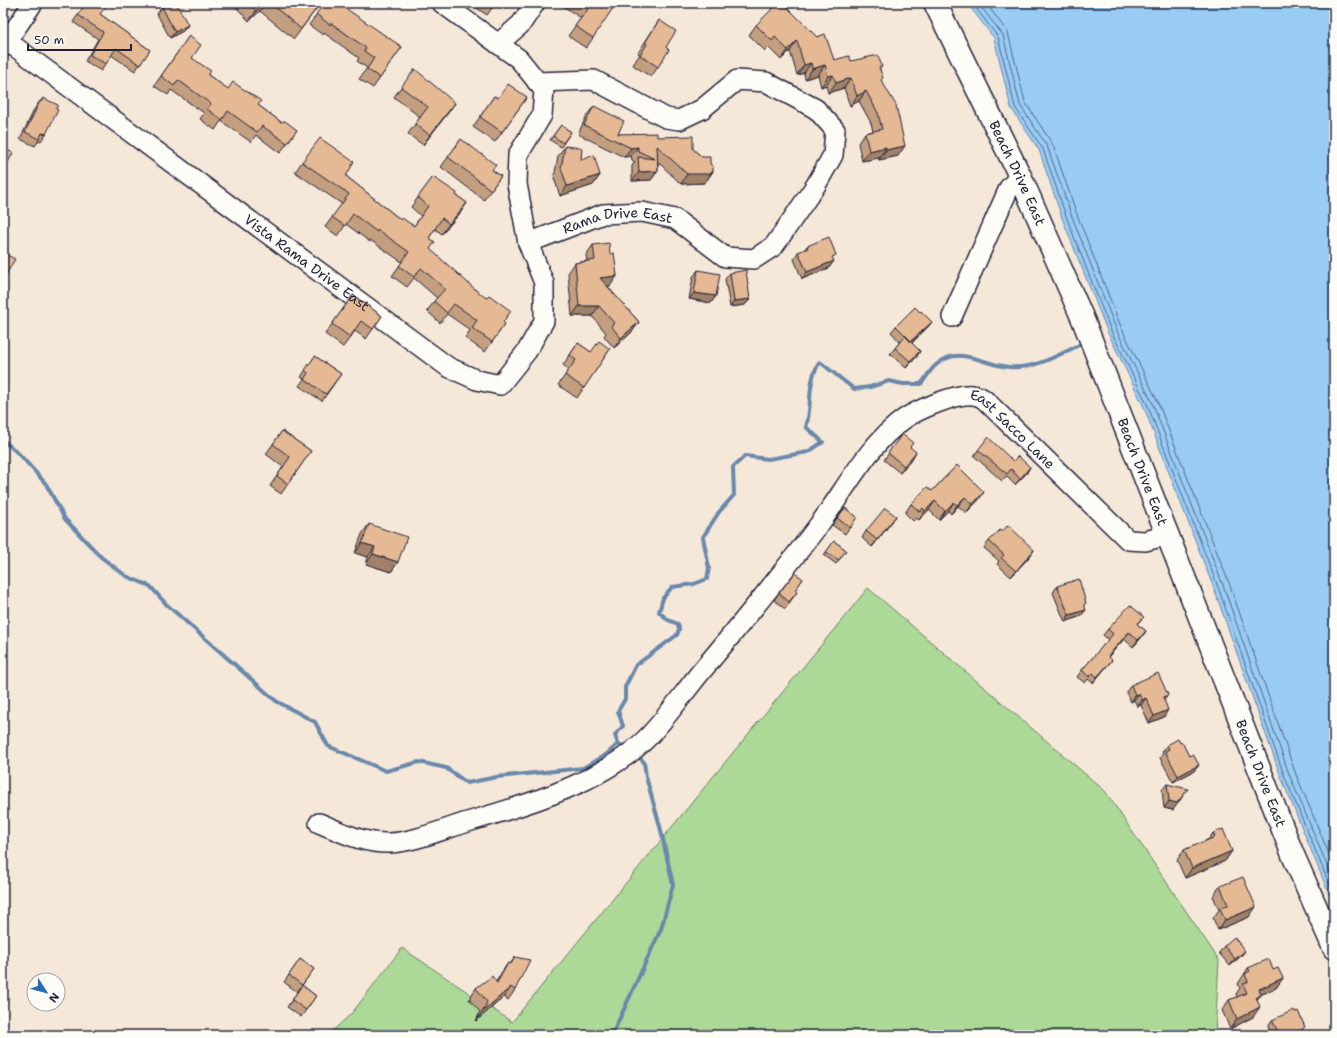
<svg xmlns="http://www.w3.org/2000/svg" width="1337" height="1038" font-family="'Shantell Sans',sans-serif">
  <rect width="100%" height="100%" fill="#f6e8d9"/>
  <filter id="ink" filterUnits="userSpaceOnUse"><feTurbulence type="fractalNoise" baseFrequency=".025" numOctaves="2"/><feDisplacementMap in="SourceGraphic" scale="8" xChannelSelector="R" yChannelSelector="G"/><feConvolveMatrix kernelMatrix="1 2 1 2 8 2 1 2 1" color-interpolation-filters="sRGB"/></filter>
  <g filter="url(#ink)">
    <!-- green -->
    <path fill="#acd997" stroke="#677e69" d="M868 588 1105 791 1219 960 1215 1035H328L352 1013 402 948 512 1022Z"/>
    <!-- water -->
    <path fill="#98ccf5" stroke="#6988ab" d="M967 3H1334V906L1281 777 1214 589 1143 405 1108 333 1062 218 1039 150 1011 108 994 38Z"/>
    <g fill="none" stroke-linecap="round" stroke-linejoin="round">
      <!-- shore -->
      <path stroke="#516685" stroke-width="1" d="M972 3 998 37 1015 107 1043 149 1066 216 1111 331 1147 404 1218 587 1284 775 1334 895
        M978 3 1003 35 1020 105 1047 146 1071 214 1116 329 1152 402 1223 585 1289 774 1334 882
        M986 3 1008 33 1025 102 1053 145 1076 212 1121 327 1157 400 1229 583 1295 772 1334 866"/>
      <!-- stream -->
      <path stroke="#6988ab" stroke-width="4" d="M3 440 20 455 46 484 65 519 101 557 126 576 150 586 166 604 276 701 315 722 328 746 386 771 419 762 446 768 467 783 497 777 583 768 607 754 618 744
        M627 747 618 744 615 735 623 726 618 711 625 699V687L636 665 677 635 679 629 678 624 668 620 659 612 663 598 672 587 694 584 707 579 709 568 703 537 719 512 734 495 733 467 745 456 768 459 808 452 823 442 806 427C813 405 806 381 820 362L854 389 870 387 889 381 903 384H921C926 378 930 370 936 365 959 344 983 365 1009 367 1035 369 1059 355 1081 344
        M612 1035 661 929 673 885 660 826 646 777 644 762 636 755"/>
      <defs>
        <g id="minor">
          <path id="s1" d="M3 38 448 367 477 380 500 385 527 351 544 321V283L528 243 517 184 518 155 542 115 544 90 519 59 442 3"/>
          <path d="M498 44 521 24 535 3"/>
          <path d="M3 47 33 3"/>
          <path id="s2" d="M528 243 603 214 642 212 675 219 725 257 754 259 774 246 816 185 833 155 835 130 816 109 766 82 737 80 702 109 679 120 666 118 594 80 537 82"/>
          <path d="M952 317 1009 188 1020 176"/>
          <path id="s3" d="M319 823C341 832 364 844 389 843 415 842 446 828 471 821 530 804 605 781 648 737 667 717 683 694 700 673 741 624 782 574 821 522 847 487 868 445 904 419 917 410 957 393 972 395 978 395 983 398 987 402L1128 540 1145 541 1169 535"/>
        </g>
        <g id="major">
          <path id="s4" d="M935 3 1020 176 1082 317 1293 855 1334 948"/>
        </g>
      </defs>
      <!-- minor casing -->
      <use href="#minor" stroke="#22223b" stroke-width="22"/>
      <!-- major casing -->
      <use href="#major" stroke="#22223b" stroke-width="25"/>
      <!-- minor -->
      <use href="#minor" stroke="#fdfcf7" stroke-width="19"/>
      <!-- major -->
      <use href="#major" stroke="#fdfcf7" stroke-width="22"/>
    </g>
    <!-- wall -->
    <path fill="#c49f7f" stroke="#22223b" d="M86 3 100 14 150 50 135 71 111 55 101 71 85 61 98 39 73 22Z
      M239 3H317L319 5 294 39 260 11 249 21 236 7Z
      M325 3 333 6 402 47 373 88 359 79 367 68 357 61 359 58 324 33 323 35 309 25Z
      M473 3H505L501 8 495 4 487 15 472 5Z
      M560 3H607L593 38 586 48 568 36 581 18 560 4Z
      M778 3 834 60 851 61 880 69 881 81 898 156 879 160V158L862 161 858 143 865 133 873 131 871 123 859 101 850 106 844 88 828 93 826 85 821 87 818 75 805 79 804 73 797 75 790 51 781 60 768 47 765 51 749 35 756 25Z
      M872 3H884L875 9Z
      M162 7 188 25 183 31 170 38 157 14Z
      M659 20 666 47 658 67 651 77 633 65 640 54 638 53Z
      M189 36 192 58 208 75 228 89 258 105 281 122 297 130 280 153 256 135 251 142 221 121 215 130 200 119 204 113 171 90 168 95 154 86Z
      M401 87 455 103 423 145 408 134 420 117 394 97Z
      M494 96 498 98 527 97 495 142 473 127Z
      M43 98 46 134 41 141 39 140 35 146 20 139 35 108 40 101H41Z
      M594 106 618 134 657 137 693 149 710 164 713 171 707 180 704 183 681 184 658 162V171L651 180 632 181V166L635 162 632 160 631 156 624 157 578 134 587 115Z
      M561 125 571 132 561 147 550 140Z
      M461 139 492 170 501 176 484 200 441 167Z
      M565 146 581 160 600 175 593 185 560 196 554 178 558 156Z
      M3 148 6 166 4 169H3Z
      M302 162 346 176 401 220 414 226 421 216 411 207 433 177 456 195 467 203 460 213 442 234 435 229 429 238 430 249 505 324 485 352 465 338 470 330 447 314 440 323 427 311 437 298 414 278 407 287 392 276 402 262 370 240V242L346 224 338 236 325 227 342 204 295 172Z
      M593 245 610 254 617 276 610 286H607L639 322 632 332 614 348 604 336 606 333 592 316H572L568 273 575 263 587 261 586 255Z
      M807 246 833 259 829 268 802 279 794 259 798 252 804 250Z
      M698 270 716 296 711 303 689 299 693 277Z
      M730 273 750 299 745 305 730 307 725 279Z
      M353 295 382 316 366 339 355 331 343 347 325 334Z
      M920 312 932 322 927 328 912 343 920 351 916 358 906 368 890 354 900 342 891 332 896 326Z
      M578 343 591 352 610 349 577 398 558 385 569 370 563 365Z
      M315 356 341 374 322 401 299 386 304 379 301 377Z
      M282 431 311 451 281 494 270 486 283 467 266 454Z
      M902 434 910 447 912 459 900 473 884 460Z
      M978 450 1013 461 1030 467 1026 474 1015 485 1006 476 1002 481 974 456Z
      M957 465 978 501 966 513 958 506 951 514 948 511 939 520 929 510 919 520 916 518 913 521 905 513 911 504 932 491Z
      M845 508 857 517 845 534 832 525Z
      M896 516 891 523 872 547 862 538 866 531Z
      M369 524 398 562 391 572 366 564 368 557 355 553 362 534Z
      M1002 532 1034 550 1030 556 1011 577 997 564 999 561 984 548 989 541Z
      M834 541 846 550 836 564 824 555Z
      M803 579 795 590 797 592 785 609 774 600 779 593Z
      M1057 586 1084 605 1081 616 1065 622 1053 593Z
      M1138 625 1146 631 1141 638 1133 647 1124 639 1108 657 1112 660 1107 666 1093 683 1088 679 1085 683 1077 677 1082 670 1108 640 1103 635 1108 629Z
      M1131 685 1164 700V717L1149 723 1141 705 1137 706 1134 700 1131 702 1126 692Z
      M1180 743 1189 756 1199 765 1194 771 1173 782 1160 758 1163 753 1162 752 1167 745Z
      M1167 784 1173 810 1164 808 1162 790Z
      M1213 833 1232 851 1225 861 1185 878 1177 860 1184 850 1209 839Z
      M1220 886 1249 917 1218 930 1213 918 1219 910 1213 896Z
      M1224 946 1245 951 1240 957 1230 966 1219 953Z
      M515 957V990L508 1000 504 997 476 1021 480 1012 469 999 476 988 496 982 501 973 508 963 510 964Z
      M300 959 314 969 297 992 284 982Z
      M1248 968 1273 970 1283 978 1276 988 1260 995 1257 1000 1253 1017 1230 1029 1222 1010 1229 1000 1237 997 1236 994 1240 988 1238 984Z
      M302 985 316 996 301 1017 287 1007Z
      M1272 1020 1303 1031 1271 1035 1268 1026Z"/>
    <!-- shaded-wall -->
    <path fill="#a08268" stroke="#22223b" d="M264 3H265L260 11 249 21 256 11Z
      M879 3H884L875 9Z
      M188 25 183 31 170 38 175 32Z
      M797 41 790 51 781 60 788 50Z
      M811 63 804 73 797 75 804 65Z
      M825 65 818 75 805 79 812 69Z
      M833 75 826 85 821 87 828 76Z
      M851 78 844 88 828 93 836 83Z
      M866 91 859 101 850 106 857 96Z
      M455 103 448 113 423 145 430 135Z
      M905 146 898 156 879 160 886 150Z
      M638 147 631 156 624 157 631 148Z
      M886 147 879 158 862 161 869 151Z
      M658 171 651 180 632 181 639 172Z
      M713 171 707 180 704 183 681 184 687 174Z
      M600 175 593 185 560 196 567 186Z
      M467 203 460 213 442 234 449 224Z
      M834 261 829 268 802 279 807 272Z
      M617 276 610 286 593 288 600 278Z
      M694 293 716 296 711 303 689 299Z
      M750 299 745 305 730 307 734 301Z
      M579 306H599L592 316H572Z
      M639 322 632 332 614 348 621 338Z
      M932 322 927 328 906 348 911 341Z
      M920 351 916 358 906 368 910 361Z
      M916 452 912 459 900 473 904 466Z
      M1030 467 1026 474 1015 485Z
      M984 492 978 501 966 513 973 504Z
      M965 497 958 506 951 514 957 505Z
      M935 501 929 510 919 520 925 511Z
      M954 502 948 511 939 520 945 511Z
      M896 516 891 523 872 547 877 540Z
      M362 543 375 547 368 557 355 553Z
      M1034 550 1030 556 1011 577 1016 571Z
      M373 554 398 562 391 572 366 564Z
      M1086 610 1081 616 1065 622 1069 615Z
      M1146 631 1141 638 1133 647 1138 640Z
      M1129 632 1124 639 1103 663 1108 656Z
      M1112 660 1107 666 1093 683 1097 677Z
      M1139 694 1134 700 1131 702 1135 695Z
      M1168 695 1163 702V697Z
      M1146 698 1141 705 1137 706 1142 700Z
      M1168 710 1164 717 1149 723 1154 716Z
      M1199 765 1194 771 1173 782 1178 776Z
      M1183 796 1173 810 1164 808 1169 801Z
      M1232 851 1225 861 1185 878 1192 868Z
      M1256 907 1249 917 1218 930 1225 920Z
      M1245 951 1240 957 1230 966 1235 959Z
      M1283 978 1276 988 1260 995 1254 1004 1249 1007 1259 989Z
      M511 987 504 997 476 1021 483 1011Z
      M1260 1007 1253 1017 1230 1029 1237 1019Z"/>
    <!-- building -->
    <path fill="#e4b994" stroke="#22223b" d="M86 3H108L100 14 150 50 140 65 116 48 106 64 90 55 103 32 78 15Z
      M170 3H176L188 25 175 32 162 7Z
      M249 3H264L256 11Z
      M270 3H317L319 5 301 29Z
      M325 3H329L333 6 336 3H338L402 47 380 78 367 69 374 58 364 51 366 48 331 23 330 25 316 14Z
      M490 3H496L494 6Z
      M580 3H607L613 8 593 38 575 26 588 9Z
      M778 3H783L817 37 825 34 834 60 849 56 851 61 878 55 882 67H879L883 78 881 80 896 105 905 146 886 150V147L869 151 865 133 882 129 878 113 866 91 857 96 851 78 836 83 833 75 828 76 825 65 812 69 811 63 804 65 797 41 788 50 775 37 772 41 756 25Z
      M659 20 676 31 666 47 669 50 658 67 640 55 647 44 645 43Z
      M189 36 201 45 192 58 211 71 208 75 228 89 233 82 261 101 258 105 281 122 285 121 297 130 287 143 262 126 257 132 228 111 222 120 207 109 211 104 178 80 174 86 161 76Z
      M415 69 455 103 430 135 415 124 428 107 401 87Z
      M508 84 527 97 502 132 480 117 494 96 498 98Z
      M43 98 58 105 56 109 58 110 46 134 42 133 39 139 25 132 40 101 41 102Z
      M594 106 624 121 618 134 657 133V137L693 136V149L702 157H710V164L713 166V171L710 174H687L657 146 658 171 639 172 638 157 655 159 638 151V147L631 148 584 125Z
      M561 125 571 132 563 143 553 136Z
      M320 138 354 162 346 176 401 220 402 218 414 226 428 206 418 197 433 177 457 193 456 195 467 203 449 224 442 218 429 238 435 242 430 249 477 291 486 298 489 295 511 311 503 322 505 324 492 342 472 328 477 320 454 304 447 313 434 301 445 289 421 268 414 277 399 266 409 252 378 230 377 232 353 214 345 226 332 217 349 194 302 162Z
      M461 139 496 165 492 170 501 176 491 190 448 157Z
      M565 146 582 148 581 160 594 155 600 175 567 186 561 168Z
      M3 148 13 153 6 166 3 164Z
      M829 237 836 255 832 257 834 261 807 272 798 252 808 248 807 246Z
      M609 243 610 254 614 253 617 276 600 278 639 322 621 338 611 326 614 323 599 306H579L575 263 595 260 593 245Z
      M3 253 15 259 3 280Z
      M698 270 720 274 716 296 694 293Z
      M746 270 750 299 734 301 730 273Z
      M353 295 382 316 373 329 361 321 350 337 332 324Z
      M915 307 920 312 921 311 932 322 911 341 896 326Z
      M905 336 920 351 910 361 895 348Z
      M599 341 610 349 584 388 565 375 576 360 570 355 578 343 591 352Z
      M315 356 341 374 326 394 304 379 308 373 305 370Z
      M282 431 311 451 288 484 277 476 290 457 273 444Z
      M902 434 913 443 910 447 916 452 904 466 888 453Z
      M988 437 1013 461 1018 456 1030 467 1020 479 1011 469 1007 474 978 450Z
      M957 465 984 492 973 504 965 497 957 505 954 502 945 511 935 501 925 511 923 508 920 512 911 504 927 487 932 491Z
      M845 508 857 517 850 528 837 518Z
      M885 508 896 516 877 540 866 531Z
      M369 524 407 537 398 562 373 554 375 547 362 543Z
      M1008 525 1034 550 1016 571 1001 558 1004 555 989 541 1000 530 1002 532Z
      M834 541 846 550 839 560 826 552Z
      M795 573 803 579 795 590 797 592 789 602 779 593Z
      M1079 579 1086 603 1084 604 1086 610 1069 615 1057 586Z
      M1130 605 1144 617 1137 624 1146 631 1138 640 1129 632 1108 656 1112 660 1097 677 1093 673 1089 677 1082 670 1113 634 1108 629Z
      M1158 673 1168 695 1163 697 1168 710 1154 716 1146 698 1142 700 1139 694 1135 695 1131 685Z
      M1178 739 1180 743 1182 742 1189 756 1193 754 1199 765 1178 776 1165 751 1169 749 1167 745Z
      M1167 784 1188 789 1177 803 1169 801Z
      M1223 829 1232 851 1192 868 1184 850 1215 837 1213 833Z
      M1243 877 1256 907 1225 920 1220 908 1228 905 1220 886Z
      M1234 937 1245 951 1235 959 1224 946Z
      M515 957 530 960 515 990 511 987 483 1011 487 1002 476 988 492 976 497 983 508 963 511 964Z
      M300 959 314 969 302 985 289 975Z
      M1269 959 1273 970 1278 968 1283 978 1259 989 1261 994 1256 997 1260 1007 1237 1019 1229 1000 1247 993 1243 984 1248 982 1245 974 1250 971 1248 968Z
      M302 985 316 996 306 1010 292 1000Z
      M1294 1010 1295 1012 1298 1011 1305 1027 1302 1029 1304 1033 1298 1035H1271L1278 1032 1272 1020Z"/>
  </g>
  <g text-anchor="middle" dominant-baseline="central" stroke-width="3" stroke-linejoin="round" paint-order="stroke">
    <!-- street labels -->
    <g font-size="14" fill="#22223b" stroke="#fdfcf7">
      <text stroke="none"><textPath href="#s4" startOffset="189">Beach Drive East</textPath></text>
      <text stroke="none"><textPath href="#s2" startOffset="94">Rama Drive East</textPath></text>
      <text stroke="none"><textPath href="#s1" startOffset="378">Vista Rama Drive East</textPath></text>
      <text stroke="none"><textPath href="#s3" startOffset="892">East Sacco Lane</textPath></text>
      <text stroke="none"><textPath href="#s4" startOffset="513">Beach Drive East</textPath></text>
      <text stroke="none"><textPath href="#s4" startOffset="837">Beach Drive East</textPath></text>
    </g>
  </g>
  <!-- margin -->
  <rect width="1337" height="1038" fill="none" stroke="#fdfcf7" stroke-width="16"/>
  <rect x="8" y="8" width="1321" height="1022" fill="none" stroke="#22223b" stroke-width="1.5" filter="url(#ink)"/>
  <!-- north arrow -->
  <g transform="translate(46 992) rotate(126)"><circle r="19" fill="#fdfcf7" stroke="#a5a5ac"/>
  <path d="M0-3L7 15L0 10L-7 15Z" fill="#1f6fb2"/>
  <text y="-6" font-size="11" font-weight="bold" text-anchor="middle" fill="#22223b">N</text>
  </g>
  <!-- scale -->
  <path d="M28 44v6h103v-6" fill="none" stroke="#22223b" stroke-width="2"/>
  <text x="34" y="44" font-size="12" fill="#22223b" stroke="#fdfcf7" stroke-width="3" paint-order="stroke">50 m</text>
</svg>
